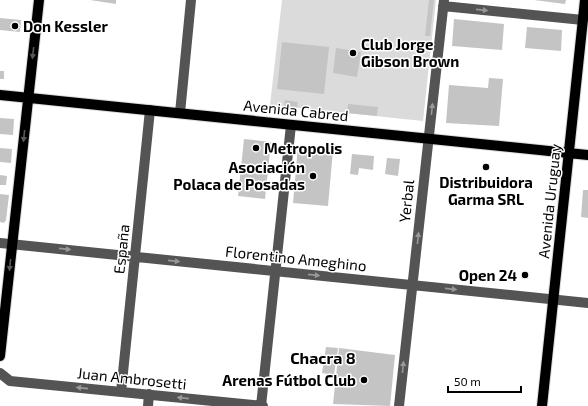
<svg xmlns="http://www.w3.org/2000/svg" width="588" height="406" font-family="'Exo 2',sans-serif">
  <rect width="100%" height="100%" fill="#fff"/>
  <!-- green -->
  <path fill="#dbdbdb" d="M282 0H436L423 121 270 105Z"/>
  <!-- building -->
  <path fill="#c4c4c4" d="M90 0H116V4Z
    M429 0H434L430 36H425Z
    M534 0H566L565 4Z
    M0 18 21 20 20 32 0 30Z
    M454 19 504 24 502 50 452 46Z
    M527 27 562 30 561 51 525 48Z
    M282 42 329 47 324 94 277 89Z
    M336 48 361 52 357 77 333 73Z
    M0 71H4V79H0Z
    M489 78 503 79 499 126 446 123 449 85 488 88Z
    M285 100 298 102 297 108 284 106Z
    M348 104 378 107 377 116 347 113Z
    M0 118 14 119 13 135 0 134Z
    M244 139 271 142 265 199 238 196Z
    M298 146 333 150 328 206 293 203Z
    M0 148 12 149 11 163 0 162Z
    M352 154 374 156 373 170 359 168 358 175 350 174Z
    M387 158 400 159 398 176 385 174Z
    M0 175 7 176 6 185H0Z
    M583 190H588V218L581 217Z
    M0 194 9 195 6 220 4 223 0 222Z
    M326 347 338 348 334 375 322 373Z
    M339 348 395 355 390 406 333 404Z"/>
  <g fill="none" stroke-linecap="round" stroke-linejoin="round">
    <defs>
      <path id="major" d="M0 95 588 155
        M0 356 39 0
        M542 406 585 0"/>
    </defs>
    <!-- major casing -->
    <use href="#major" stroke="#dbdbdb" stroke-width="12"/>
    <!-- minor -->
    <path stroke="#545454" stroke-width="10" d="M443 6 583 20
      M180 113 191 0
      M0 243 588 303
      M0 373 10 381 263 406
      M121 392 150 110
      M148 406 149 394
      M261 406 291 125
      M399 406 444 0"/>
    <!-- major -->
    <use href="#major" stroke="#000" stroke-width="10"/>
  </g>
  <!-- one-way arrows -->
  <defs><path id="oneway-solid" d="M-6-.8H1V-3.2L6.5 0L1 3.2V.8H-6Z"/></defs>
  <g fill="#989898">
    <use href="#oneway-solid" transform="translate(482 10) rotate(6)"/>
    <use href="#oneway-solid" transform="translate(432 109) rotate(-84)"/>
    <use href="#oneway-solid" transform="translate(418 238) rotate(-84)"/>
    <use href="#oneway-solid" transform="translate(65 249) rotate(6)"/>
    <use href="#oneway-solid" transform="translate(174 261) rotate(6)"/>
    <use href="#oneway-solid" transform="translate(314 275) rotate(6)"/>
    <use href="#oneway-solid" transform="translate(451 289) rotate(6)"/>
    <use href="#oneway-solid" transform="translate(403 367) rotate(-84)"/>
    <use href="#oneway-solid" transform="translate(82 388) rotate(-174)"/>
    <use href="#oneway-solid" transform="translate(183 398) rotate(-174)"/>
  </g>
  <g fill="#595959">
    <use href="#oneway-solid" transform="translate(33 53) rotate(97)"/>
    <use href="#oneway-solid" transform="translate(24 136) rotate(96)"/>
    <use href="#oneway-solid" transform="translate(10 265) rotate(96)"/>
  </g>
  <!-- markers -->
  <g fill="#000" stroke="#fff" stroke-width="1.5">
    <circle cx="15" cy="26" r="4"/>
    <circle cx="353" cy="53" r="4"/>
    <circle cx="256" cy="148" r="4"/>
    <circle cx="486" cy="167" r="4"/>
    <circle cx="313" cy="176" r="4"/>
    <circle cx="525" cy="275" r="4"/>
    <circle cx="364" cy="380" r="4"/>
  </g>
  <g text-anchor="middle" dominant-baseline="central" stroke-width="3" stroke-linejoin="round" paint-order="stroke">
    <!-- poi labels -->
    <g font-size="15" font-weight="bold" fill="#000" stroke="#fff" text-anchor="start">
      <text x="23" y="26">Don Kessler</text>
      <text x="361" y="44">Club Jorge<tspan x="361" dy="17">Gibson Brown</tspan></text>
      <text x="264" y="148">Metropolis</text>
      <text x="305" y="167" text-anchor="end">Asociación<tspan x="305" dy="17">Polaca de Posadas</tspan></text>
      <text x="486" y="182" text-anchor="middle">Distribuidora<tspan x="486" dy="17">Garma SRL</tspan></text>
      <text x="517" y="275" text-anchor="end">Open 24</text>
      <text x="356" y="380" text-anchor="end">Arenas Fútbol Club</text>
    </g>
    <!-- street labels -->
    <g font-size="15" fill="#000" stroke="#fff">
      <text transform="translate(296 110) rotate(6)">Avenida Cabred</text>
      <text transform="translate(406 201) rotate(-84)">Yerbal</text>
      <text transform="translate(549 201) rotate(-84)">Avenida Uruguay</text>
      <text transform="translate(121 249) rotate(-84)">España</text>
      <text transform="translate(296 258) rotate(6)">Florentino Ameghino</text>
      <text transform="translate(132 378) rotate(6)">Juan Ambrosetti</text>
    </g>
    <!-- neighbourhood labels -->
    <g font-size="16" font-weight="bold" fill="#000" stroke="#fff">
      <text x="323" y="357">Chacra 8</text>
    </g>
  </g>
  <!-- scale -->
  <path d="M448 386v6h73v-6" fill="none" stroke="#000000" stroke-width="2"/>
  <text x="454" y="386" font-size="12" fill="#000000" stroke="#ffffff" stroke-width="3" paint-order="stroke">50 m</text>
</svg>
